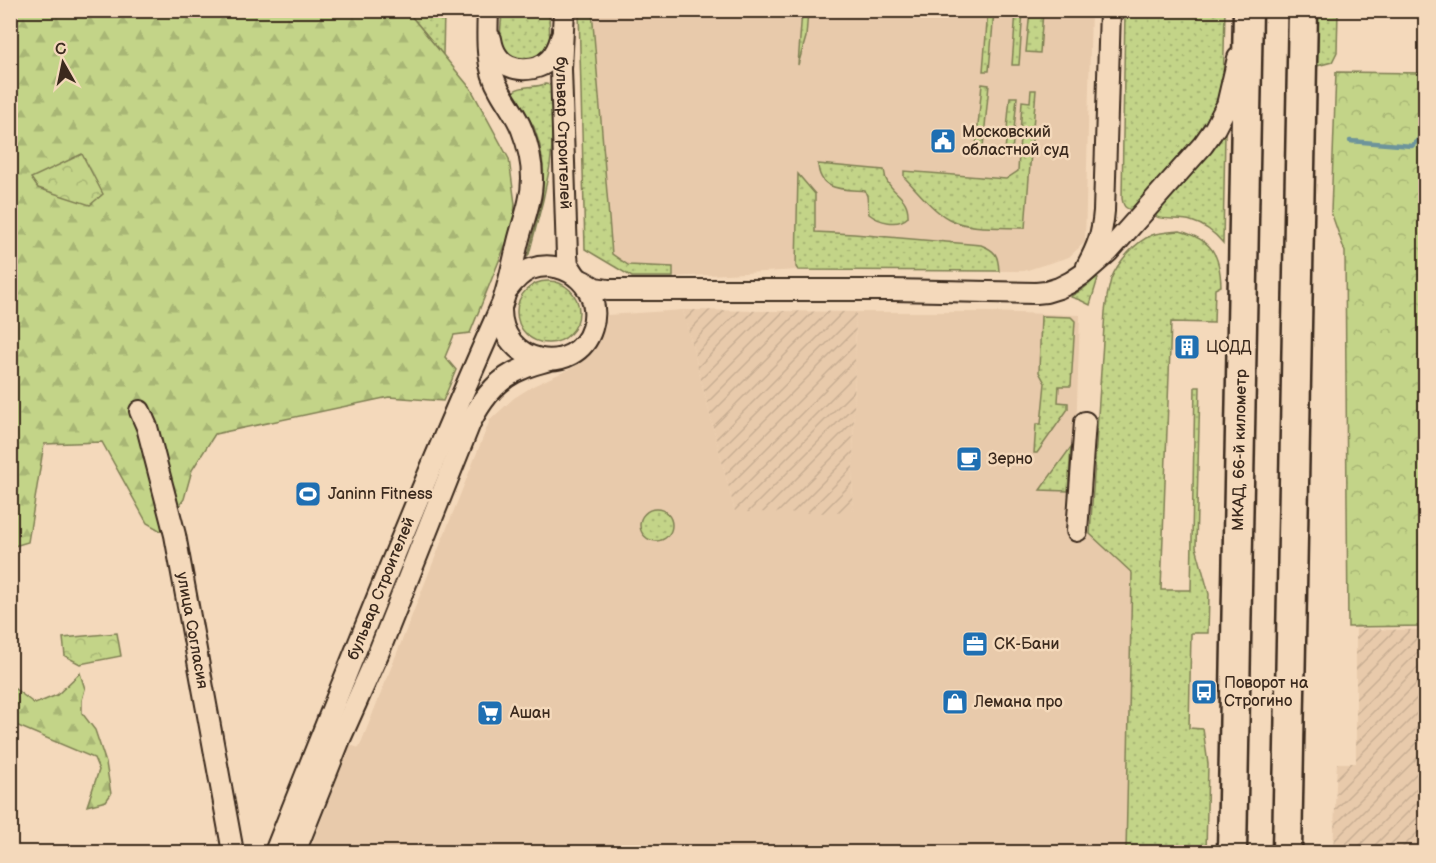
<svg xmlns="http://www.w3.org/2000/svg" width="1436" height="863" font-family="'Balsamiq Sans',sans-serif">
  <defs>
    <pattern id="industrial-furrows" width="10" height="10" patternUnits="userSpaceOnUse" patternTransform="scale(1.5)"><rect width="10" height="10" fill="#e8caab"/><path d="M-1 1l2-2M0 10L10 0M9 11l2-2" fill="none" stroke="#c8ae93"/></pattern>
    <pattern id="grass-dots" width="8" height="8" patternUnits="userSpaceOnUse" patternTransform="scale(1.5)"><rect width="8" height="8" fill="#c3d488"/><path d="M2 2h.1M6 6h.1" fill="none" stroke="#a8b675" stroke-width="1.8" stroke-linecap="round"/></pattern>
    <pattern id="forest-firs" width="22" height="20" patternUnits="userSpaceOnUse" patternTransform="scale(1.5)"><rect width="22" height="20" fill="#c3d488"/><path d="M5 1l3.5 6h-7zM16 11l3.5 6h-7z" fill="#a8b675"/></pattern>
    <pattern id="park-crowns" width="20" height="18" patternUnits="userSpaceOnUse" patternTransform="scale(1.5)"><rect width="20" height="18" fill="#c3d488"/><path d="M2 6a3 3 0 1 1 6 0M12 15a3 3 0 1 1 6 0" fill="none" stroke="#a8b675"/></pattern>
  </defs>
  <rect width="100%" height="100%" fill="#f4d9bb"/>
  <filter id="ink" filterUnits="userSpaceOnUse"><feTurbulence type="fractalNoise" baseFrequency=".0167" numOctaves="2"/><feDisplacementMap in="SourceGraphic" scale="12" xChannelSelector="R" yChannelSelector="G"/><feConvolveMatrix kernelMatrix="1 2 1 2 8 2 1 2 1" color-interpolation-filters="sRGB"/></filter>
  <g filter="url(#ink)">
    <!-- built -->
    <path fill="#e8caab" d="M579 11H1091L1085 242 1069 257 1024 271 798 270 673 277H632L585 249Z
      M683 310 735 512H852L856 312H987L1080 315 1073 520H1085L1091 534 1132 573 1126 852H309L350 745 359 748 490 420 514 398 533 386 574 367 593 349 606 326 607 315Z"/>
    <!-- industrial -->
    <path fill="url(#industrial-furrows)" d="M683 310 856 312 852 513 735 512Z
      M1356 629 1425 630V852H1333L1337 763H1356Z"/>
    <!-- grass -->
    <path fill="url(#grass-dots)" stroke="#7f7f53" stroke-width="1.5" d="M407 11H444L443 56V55Z
      M502 11H549L550 47 545 56 523 64 503 51 500 37Z
      M579 11H592L612 254 628 265 673 267V277H632L585 249Z
      M802 11H808L806 37 798 65Z
      M988 11H994L989 71H983Z
      M1016 11H1023L1019 65H1012Z
      M1030 11H1043L1040 53 1026 52Z
      M1125 11H1225L1223 90 1212 126 1133 210C1125 209 1123 206 1122 198Z
      M1318 11H1338L1337 52 1332 62 1317 66Z
      M545 84 551 85 552 88V146L550 166 543 200 529 254 528 255 542 199 543 185V165L540 146 534 127 515 97 514 91C522 85 535 88 545 84Z
      M982 84 989 85 983 147H976Z
      M1031 90H1036L1025 228C1002 227 969 230 949 219 933 211 917 190 904 177V171L1006 179 1018 171 1022 101 1030 102Z
      M1010 97H1017L1012 152 1005 151Z
      M1222 133H1225L1223 243C1214 232 1205 225 1191 221 1184 218 1161 220 1157 217 1156 216 1155 215 1154 213Z
      M818 164 884 170C885 173 885 176 886 179 893 195 909 196 908 217 898 227 879 222 869 214L867 196 865 191C844 189 819 192 818 164Z
      M798 174 815 194V232L854 234 981 245C996 251 998 255 999 271L798 270 796 267Z
      M1180 231C1212 240 1220 254 1221 286L1215 289 1214 323 1171 322 1161 590H1191L1195 387H1200L1196 547 1209 594 1208 633H1191L1189 728 1203 729 1208 764 1206 852H1126L1132 573 1090 534 1105 312C1106 301 1108 290 1111 279 1118 262 1135 242 1152 235 1162 232 1170 232 1180 231Z
      M1097 277 1098 278 1090 305 1080 300 1071 297V296L1082 290Z
      M517 312a31 31 0 1 1 62 0a31 31 0 1 1-62 0Z
      M1041 316 1071 317 1075 321 1071 386H1059L1058 402 1068 403V409L1037 453H1034L1036 424H1041L1045 383 1039 372Z
      M1071 447 1068 491 1040 490Z
      M640 525a16 16 0 1 1 32 0a16 16 0 1 1-32 0Z"/>
    <!-- forest -->
    <path fill="url(#forest-firs)" stroke="#7f7f53" stroke-width="1.5" d="M10 11H407L471 89 509 159 515 204 513 226 470 333 454 335 445 357 456 370 443 401 389 397 215 434 192 470 184 499 161 531 147 523 102 442 44 444 28 542 11 547Z
      M80 673 85 689 82 700V713L95 730 106 763 111 794 106 801 87 806 99 770 94 758 11 723V686L35 704 57 695Z"/>
    <!-- park -->
    <path fill="url(#park-crowns)" stroke="#7f7f53" stroke-width="1.5" d="M1336 72 1425 73V626L1348 627 1345 252 1331 212Z
      M82 154 103 194 90 205 38 188 31 178Z
      M117 633 121 656 80 664 65 656 63 638Z"/>
    <g fill="none" stroke-linecap="round" stroke-linejoin="round">
      <!-- stream -->
      <path stroke="#6d949b" stroke-width="4.5" d="M1350 141 1412 146 1426 132"/>
      <defs>
        <g id="minor">
          <path id="s1" d="M564 10 561 69 567 256 568 264 575 275"/>
          <path d="M491 39C492 45 494 52 498 57 509 73 537 73 550 59 556 53 559 45 561 38"/>
          <path d="M1087 266C1098 246 1102 234 1104 211L1110 10"/>
          <path d="M583 281 595 288 608 290H892L1036 293 1046 292 1059 288 1071 282 1083 274 1108 252 1203 145 1215 128 1227 105 1238 58"/>
          <path d="M501 307C499 367 577 378 592 328 604 291 568 256 531 269 520 273 513 282 507 290"/>
          <path id="s2" d="M140 411 147 427 175 535 233 852"/>
          <path d="M1077 531 1085 422"/>
          <path id="s3" d="M275 852C348 669 421 485 502 304 509 284 513 263 518 242 521 229 526 216 529 202 535 179 531 153 522 130 517 116 507 104 500 91 485 66 487 38 488 10"/>
          <path d="M295 852 340 739 378 654 470 423C481 401 498 378 522 369 530 365 540 363 549 360"/>
        </g>
        <g id="highway">
          <path id="s4" d="M1232 852 1248 10"/>
          <path d="M1287 852 1303 10"/>
        </g>
      </defs>
      <!-- minor casing -->
      <use href="#minor" stroke="#3b2a1e" stroke-width="24"/>
      <!-- highway casing -->
      <use href="#highway" stroke="#3b2a1e" stroke-width="33"/>
      <!-- minor -->
      <use href="#minor" stroke="#f4d9bb" stroke-width="20"/>
      <!-- highway -->
      <use href="#highway" stroke="#f4d9bb" stroke-width="28"/>
    </g>
  </g>
  <!-- icons -->
  <defs>
    <symbol id="civic-square" viewBox="-11 -11 22 22"><rect x="-9" y="-9" width="18" height="18" rx="4" fill="#1f6fb2" stroke="#f4d9bb"/><path d="M-.6-6.5H3V-4.5H.6V-3L4-1V1h2V6H-6V1h2V-1L-.6-3ZM-1.2 2.5V6h2.4V2.5Z" fill="#fff"/></symbol>
    <symbol id="building-square" viewBox="-11 -11 22 22"><rect x="-9" y="-9" width="18" height="18" rx="4" fill="#1f6fb2" stroke="#f4d9bb"/><path d="M-4-6H4V6H1V3H-1V6H-4ZM-2.5-4.3h1.7v1.8h-1.7ZM.8-4.3h1.7v1.8H.8ZM-2.5-1h1.7V.8h-1.7ZM.8-1h1.7V.8H.8Z" fill="#fff"/></symbol>
    <symbol id="cafe-square" viewBox="-11 -11 22 22"><rect x="-9" y="-9" width="18" height="18" rx="4" fill="#1f6fb2" stroke="#f4d9bb"/><path d="M-5.5-4.5H6V0H3Q3 3.5 0 3.5H-2.5Q-5.5 3.5-5.5 0ZM3-3.2v2h1.7v-2ZM-6 4.5H4V6H-6Z" fill="#fff"/></symbol>
    <symbol id="stadium-square" viewBox="-11 -11 22 22"><rect x="-9" y="-9" width="18" height="18" rx="4" fill="#1f6fb2" stroke="#f4d9bb"/><path d="M0-5a6.5 5 0 1 0 0 10a6.5 5 0 1 0 0-10ZM-3.5-1.8h7v3.6h-7Z" fill="#fff"/></symbol>
    <symbol id="office-square" viewBox="-11 -11 22 22"><rect x="-9" y="-9" width="18" height="18" rx="4" fill="#1f6fb2" stroke="#f4d9bb"/><path d="M-6-3h4V-5.5h4V-3h4V5H-6ZM-1-4.5V-3h2v-1.5ZM-6 0V1H6V0Z" fill="#fff"/></symbol>
    <symbol id="bus-square" viewBox="-11 -11 22 22"><rect x="-9" y="-9" width="18" height="18" rx="4" fill="#1f6fb2" stroke="#f4d9bb"/><path d="M-5-6H5V4H4V6H2V4H-2V6H-4V4H-5ZM-3.5-4V0h7V-4ZM-3.5 1.2v1.5H-2V1.2ZM2 1.2v1.5H3.5V1.2Z" fill="#fff"/></symbol>
    <symbol id="shop-square" viewBox="-11 -11 22 22"><rect x="-9" y="-9" width="18" height="18" rx="4" fill="#1f6fb2" stroke="#f4d9bb"/><path d="M-5-2.5h2.3a2.7 3.5 0 0 1 5.4 0H5L5.5 6h-11ZM-1.5-2.5h3a1.5 2.3 0 0 0-3 0Z" fill="#fff"/></symbol>
    <symbol id="supermarket-square" viewBox="-11 -11 22 22"><rect x="-9" y="-9" width="18" height="18" rx="4" fill="#1f6fb2" stroke="#f4d9bb"/><path d="M-6-5.5h2.5l.6 2H6L4.5 2H-2.5L-4.4-4H-6ZM-1.5 3.2a1.3 1.3 0 1 0 .1 0ZM3 3.2a1.3 1.3 0 1 0 .1 0Z" fill="#fff"/></symbol>
  </defs>
  <g fill-rule="evenodd">
    <use href="#civic-square" x="928" y="126" width="30" height="30"/>
    <use href="#building-square" x="1172" y="332" width="30" height="30"/>
    <use href="#cafe-square" x="954" y="444" width="30" height="30"/>
    <use href="#stadium-square" x="293" y="479" width="30" height="30"/>
    <use href="#office-square" x="960" y="629" width="30" height="30"/>
    <use href="#bus-square" x="1189" y="677" width="30" height="30"/>
    <use href="#shop-square" x="940" y="687" width="30" height="30"/>
    <use href="#supermarket-square" x="475" y="698" width="30" height="30"/>
  </g>
  <g text-anchor="middle" dominant-baseline="central" stroke-width="5" stroke-linejoin="round" paint-order="stroke">
    <!-- street labels -->
    <g font-size="16" fill="#3b2a1e" stroke="#f4d9bb">
      <text stroke="none"><textPath href="#s1" startOffset="123">бульвар Строителей</textPath></text>
      <text stroke="none"><textPath href="#s4" startOffset="402">МКАД, 66-й километр</textPath></text>
      <text stroke="none"><textPath href="#s3" startOffset="284">бульвар Строителей</textPath></text>
      <text stroke="none"><textPath href="#s2" startOffset="226">улица Согласия</textPath></text>
    </g>
    <!-- poi labels -->
    <g font-size="16" fill="#3b2a1e" stroke="#f4d9bb" text-anchor="start">
      <text x="962" y="132">Московский<tspan x="962" dy="18">областной суд</tspan></text>
      <text x="1206" y="347">ЦОДД</text>
      <text x="988" y="459">Зерно</text>
      <text x="328" y="494">Janinn Fitness</text>
      <text x="994" y="644">СК-Бани</text>
      <text x="1224" y="683">Поворот на<tspan x="1224" dy="18">Строгино</tspan></text>
      <text x="974" y="702">Лемана про</text>
      <text x="510" y="713">Ашан</text>
    </g>
  </g>
  <!-- margin -->
  <rect width="1436" height="863" fill="none" stroke="#f4d9bb" stroke-width="36"/>
  <rect x="18" y="18" width="1400" height="827" fill="none" stroke="#3b2a1e" stroke-width="2" filter="url(#ink)"/>
  <!-- north arrow -->
  <g transform="translate(63 63) rotate(351)" stroke="#f4d9bb" stroke-width="4.5" paint-order="stroke">
  <path d="M0-4.5L10 22L0 15L-10 22Z" fill="#3b2a1e"/>
  <text y="-9" font-size="16" font-weight="bold" text-anchor="middle" fill="#3b2a1e">С</text>
  </g>
</svg>
